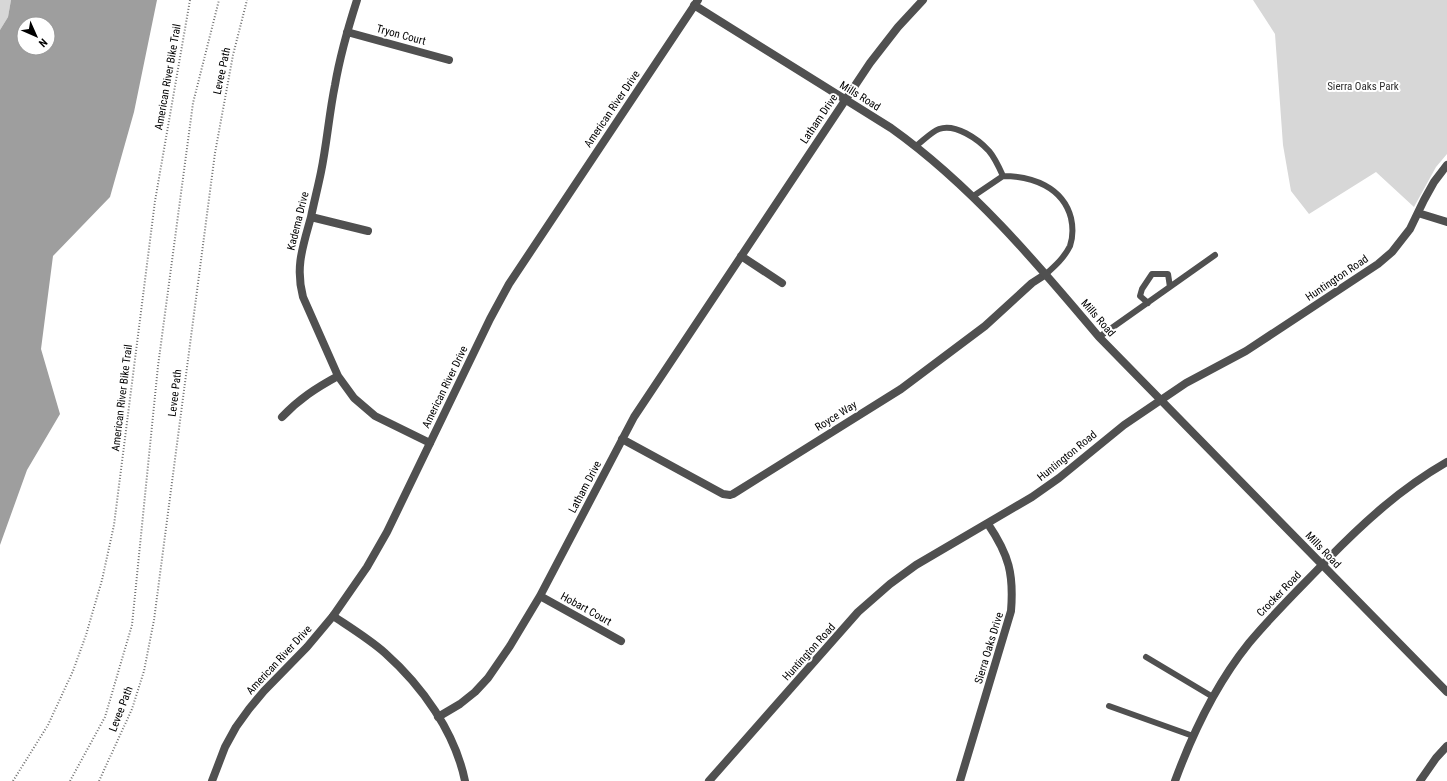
<svg xmlns="http://www.w3.org/2000/svg" width="1447" height="781" font-family="'Roboto Condensed',sans-serif">
  <rect width="100%" height="100%" fill="#fff"/>
  <!-- green -->
  <path fill="#d7d7d7" d="M0 0H11L8 17 0 30Z
    M1253 0H1447V154L1436 167 1414 207 1376 172 1309 214 1291 191 1283 145 1275 34Z"/>
  <!-- water -->
  <path fill="#9e9e9e" fill-rule="evenodd" d="M11 0H157L134 112 110 197 53 256 41 349 60 414 27 470 0 545V30L8 17ZM24 24H48V48H24Z"/>
  <g fill="none" stroke-linecap="round" stroke-linejoin="round">
    <!-- path -->
    <path stroke="#727272" stroke-width="2" stroke-dasharray="1 2" stroke-linecap="butt" d="M13 781 48 725 73 671 86 635 102 580 114 525 155 201 190 0
      M70 781 105 717 132 625 158 366 193 103 219 0
      M99 781 132 709 144 671 154 620 215 153 233 55 247 0"/>
    <!-- service -->
    <path stroke="#505050" stroke-width="6" d="M916 146C923 141 931 132 939 129 955 123 978 139 989 151 995 158 999 167 1003 176L972 197
      M1003 176C1032 176 1063 187 1071 218 1073 227 1073 237 1070 246 1064 258 1055 266 1046 274
      M1148 303 1140 296 1142 289 1152 274H1168L1170 287
      M1099 337 1215 255
      M1146 657 1213 697
      M1109 706 1193 736"/>
    <!-- minor -->
    <path stroke="#505050" stroke-width="8" d="M357 0C348 28 340 56 335 85 329 114 327 143 321 172 318 187 314 202 311 217 303 246 295 267 303 297L338 376 354 398 375 416 430 443
      M347 32 449 60
      M1418 213 1447 222
      M311 217 368 231
      M741 256 782 283
      M282 417C299 399 316 388 338 376
      M622 439 723 494 730 495 733 494 901 389 985 326 1032 283 1046 274
      M540 596 621 641
      M333 616C351 628 369 639 385 653 422 686 455 732 465 781
      M438 717 460 704 475 692 488 678 510 646 540 596 634 417 870 63 898 27 923 0
      M709 781 858 612 890 584 916 565 1032 497 1059 478 1124 425 1186 383 1246 351 1378 264 1392 252 1410 229 1424 200 1434 182 1447 165
      M960 781 1011 611C1014 574 1009 555 988 524
      M1175 781C1193 732 1216 684 1249 643 1273 614 1300 588 1326 561 1363 523 1400 489 1447 462
      M1420 781 1436 758 1447 746"/>
    <!-- tertiary -->
    <path stroke="#505050" stroke-width="8" d="M694 5 891 128C971 185 1036 262 1099 337L1447 692
      M212 781 225 747 236 727 249 709 264 691 307 647 333 616 367 567 387 532 490 319 509 284 698 0"/>
  </g>
  <g text-anchor="middle" dominant-baseline="central" stroke-width="4" stroke-linejoin="round" paint-order="stroke">
    <!-- street labels -->
    <g font-size="11" fill="#000" stroke="#fff">
      <text transform="translate(401 35) rotate(15)">Tryon Court</text>
      <text transform="translate(222 71) rotate(-78)">Levee Path</text>
      <text transform="translate(168 77) rotate(-80)">American River Bike Trail</text>
      <text transform="translate(860 96) rotate(32)">Mills Road</text>
      <text transform="translate(612 109) rotate(-56)">American River Drive</text>
      <text transform="translate(819 119) rotate(-56)">Latham Drive</text>
      <text transform="translate(298 221) rotate(-76)">Kadema Drive</text>
      <text transform="translate(1337 278) rotate(-34)">Huntington Road</text>
      <text transform="translate(1098 318) rotate(49)">Mills Road</text>
      <text transform="translate(445 387) rotate(-64)">American River Drive</text>
      <text transform="translate(175 393) rotate(-83)">Levee Path</text>
      <text transform="translate(122 398) rotate(-83)">American River Bike Trail</text>
      <text transform="translate(836 416) rotate(-32)">Royce Way</text>
      <text transform="translate(1067 456) rotate(-39)">Huntington Road</text>
      <text transform="translate(585 487) rotate(-62)">Latham Drive</text>
      <text transform="translate(1323 550) rotate(46)">Mills Road</text>
      <text transform="translate(1279 594) rotate(-46)">Crocker Road</text>
      <text transform="translate(586 609) rotate(29)">Hobart Court</text>
      <text transform="translate(989 648) rotate(-73)">Sierra Oaks Drive</text>
      <text transform="translate(809 652) rotate(-48)">Huntington Road</text>
      <text transform="translate(279 660) rotate(-47)">American River Drive</text>
      <text transform="translate(121 709) rotate(-69)">Levee Path</text>
    </g>
    <!-- park labels -->
    <g font-size="11" fill="#2e2e2e" stroke="#fff">
      <text x="1363" y="86">Sierra Oaks Park</text>
    </g>
  </g>
  <!-- north arrow -->
  <g transform="translate(36 36) rotate(135)"><circle r="19" fill="#ffffff" stroke="#999999"/>
  <path d="M0-3L7 15L0 10L-7 15Z" fill="#000000"/>
  <text y="-6" font-size="11" font-weight="bold" text-anchor="middle" fill="#000000">N</text>
  </g>
</svg>
